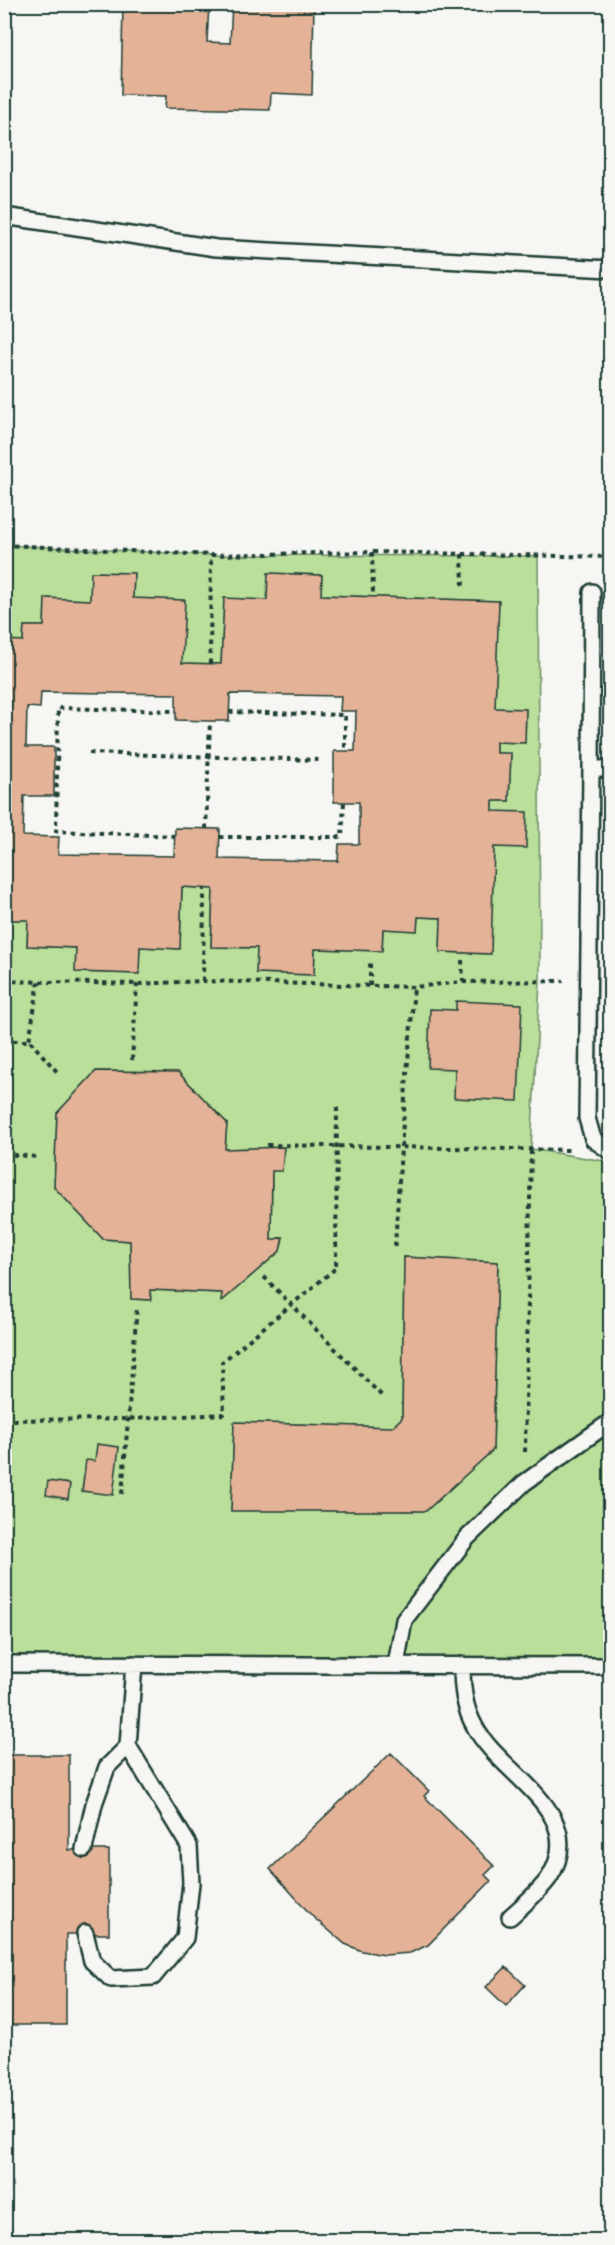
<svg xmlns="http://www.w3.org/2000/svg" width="615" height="2245" font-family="Pangolin,sans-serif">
  <rect width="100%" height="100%" fill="#f6f6f2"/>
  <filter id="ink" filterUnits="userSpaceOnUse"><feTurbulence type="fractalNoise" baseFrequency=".0167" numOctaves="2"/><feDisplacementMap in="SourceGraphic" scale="12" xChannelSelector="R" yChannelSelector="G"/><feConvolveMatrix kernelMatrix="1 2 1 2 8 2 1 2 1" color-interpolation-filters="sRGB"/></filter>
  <g filter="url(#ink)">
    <!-- green -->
    <path fill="#badf9a" stroke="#6c8e67" stroke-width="1.5" fill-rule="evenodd" d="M5 545 211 555 538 556 540 982 531 1149 610 1162V1665L5 1655V903H9V920H28L27 946 76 948V972L138 974 140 947 180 949 182 887 213 889 211 947 257 948V973L314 975 315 949 382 951 383 929 417 931 418 917 441 918 440 952 490 954 494 847 493 801H509L511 754 496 753V742L525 743 526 709 495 708 498 601 321 595 322 575 268 573 267 600 224 599 221 664 182 663 133 598 134 573 92 572 90 600 45 598 44 626H24L23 641 5 640ZM96 1071 178 1072 227 1123 225 1149 283 1147 272 1171 271 1240 283 1237 280 1251 222 1301V1293L150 1290V1300L131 1299 130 1241 103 1239 54 1187 57 1113ZM404 1257 498 1262 493 1450 426 1511 231 1510 234 1422 392 1427 402 1418Z"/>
    <!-- building -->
    <path fill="#e4b296" stroke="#1f3d34" stroke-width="1.5" fill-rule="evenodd" d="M123 4H209L207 42 230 43 232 4H314L312 95 271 93 270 110 165 108 166 96 121 95Z
      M91 572 134 573 133 598 185 600 182 663 221 664 224 598 267 600 268 573 322 575 321 595 499 601 495 708 526 709 525 743 496 742V753H511L509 801H493V811L527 812 526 848 494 847 491 954 440 952 441 918 418 917 417 931 383 929 382 951 315 949 314 975 256 973 257 948 211 947 213 889 182 887 180 949 140 947 139 974 75 972 76 948 27 946 28 920H9V903H4V640L23 641 24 626H44L45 598 90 600ZM41 692 176 694V720L210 721H229L230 694 341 696 340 711H356L355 751H334V802H359V844H339L338 861 219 859 220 829 175 828 174 856 58 854 59 837 23 836 24 796H54V747H26L27 707 40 708Z
      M456 1001 522 1004 518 1101 454 1098 455 1069 428 1068 430 1009 456 1010Z
      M96 1071 178 1072 227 1123 225 1149 284 1147 282 1171H272L271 1240 283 1237 280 1251 221 1302 222 1293 150 1290 151 1300 131 1299 130 1241 103 1239 54 1187 57 1113Z
      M404 1257 498 1262 493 1450 426 1511H231L234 1422 392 1427 402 1418Z
      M97 1444 119 1447 113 1495 82 1491 86 1460 95 1461Z
      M48 1481 70 1484 68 1499 46 1495Z
      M391 1753 429 1791 424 1796 494 1866 485 1875 491 1881 428 1945 410 1953 385 1955 362 1951 345 1944 312 1916 270 1869Z
      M4 1755H69V1850H109V1934H66V2025H4Z
      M506 1967 525 1985 506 2006 486 1987Z"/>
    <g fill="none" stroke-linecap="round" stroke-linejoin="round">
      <defs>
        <path id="lane" d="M4 216 216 248 610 269
          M592 592 591 769H610
          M591 769 587 1118 593 1139 610 1151
          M4 1664 610 1666
          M396 1665 404 1620 467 1538 524 1483 610 1422
          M462 1665C462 1687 464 1708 475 1727 500 1775 591 1812 549 1878 539 1892 523 1905 510 1917
          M84 1849 94 1804 107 1767 128 1746 134 1664
          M85 1933 92 1961 111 1979 153 1977 185 1938 191 1883 189 1846 128 1746"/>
      </defs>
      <!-- lane casing -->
      <use href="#lane" stroke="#1f3d34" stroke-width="20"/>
      <!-- path -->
      <path stroke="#1f3d34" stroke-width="4" stroke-dasharray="4.5 4.5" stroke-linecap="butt" d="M4 545 211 555 372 552 610 557
        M372 552 373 594
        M462 554 463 588
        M210 664 211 555
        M229 712 345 715V752
        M89 753 321 760
        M206 829 210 721
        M175 836 56 831 58 708 176 711
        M219 837H342L344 802
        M462 960 463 982
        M4 981 137 984 203 981 414 987 463 982 564 981
        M203 981 204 888
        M370 986V960
        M4 1041H29L39 981
        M30 1041 59 1074
        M132 1060 137 984
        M267 1145 571 1150
        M4 1154 38 1157
        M395 1246 401 1148 414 987
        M264 1277 383 1397
        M4 1420 127 1419 224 1414 222 1362 336 1268 337 1105
        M525 1452 531 1150
        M122 1494 137 1307"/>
      <!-- lane -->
      <use href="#lane" stroke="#f6f6f2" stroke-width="15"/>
    </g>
  </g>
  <!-- margin -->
  <rect width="615" height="2245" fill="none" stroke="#f6f6f2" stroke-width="24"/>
  <rect x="12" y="12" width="591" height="2221" fill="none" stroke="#1f3d34" stroke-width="2" filter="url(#ink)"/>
</svg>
